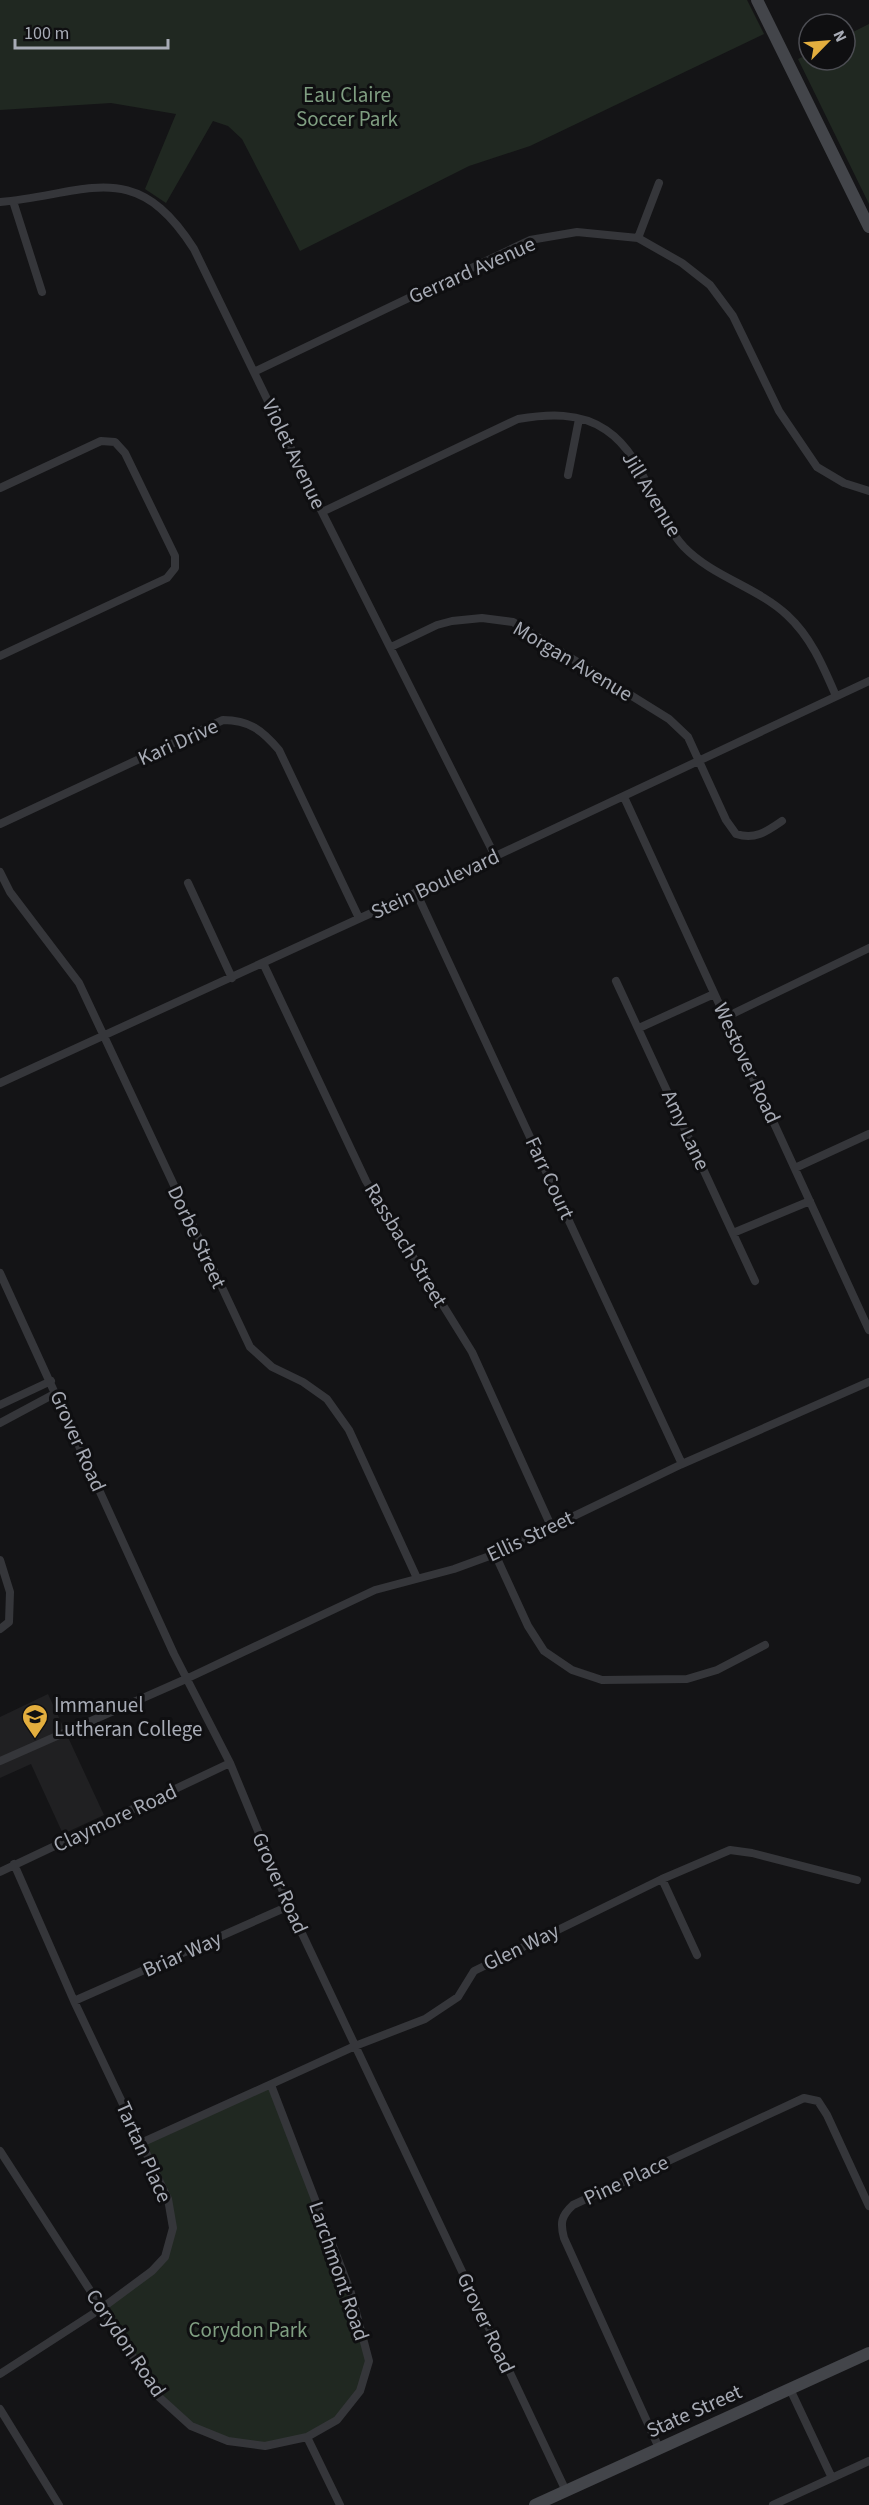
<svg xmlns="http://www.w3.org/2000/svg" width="869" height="2505" font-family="'Source Sans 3',sans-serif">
  <rect width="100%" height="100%" fill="#141416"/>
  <!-- built -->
  <path fill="#202022" d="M48 1694 104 1815 63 1834 31 1764 0 1778V1717Z"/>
  <!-- green -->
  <path fill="#202821" d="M0 0H747L764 34 530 146 469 166 300 251 242 139 228 126 213 121 166 203 145 189 176 114 111 103 0 110Z
    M869 24V204L798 59 809 54V60H845V36Z
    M271 2085 351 2293 369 2361 360 2391 337 2420 307 2437 265 2446 228 2441 191 2426 159 2397 102 2308 165 2257 173 2228 168 2199 141 2143Z"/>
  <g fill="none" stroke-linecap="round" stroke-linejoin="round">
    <!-- street -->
    <path stroke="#35363a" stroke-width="8" d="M13 201 42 292
      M0 202C88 194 135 156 194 249L322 512 495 856
      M638 238 659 183
      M254 372 530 240 577 232 638 238 682 263 710 285 733 316 779 411 817 467 844 483 869 491
      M568 475 579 419
      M0 488 101 441 115 442 125 453 175 556V568L167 578 0 656
      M322 512 518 419C548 414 580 412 606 430 646 457 652 512 684 547 713 577 757 587 787 615 811 637 823 666 836 696
      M391 647 437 625 452 621 482 618 513 622 669 719 688 737 726 820 736 834C755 840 766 832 782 821
      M624 797 869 1330
      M0 824 223 720C249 720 262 730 279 750L359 918
      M0 872 10 892 79 983 250 1347 272 1367 303 1382 327 1399 349 1430 417 1578
      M188 883 232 978
      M416 892 682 1464
      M263 963 366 1181 472 1352 551 1526
      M616 981 755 1281
      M726 1017 869 948
      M639 1028 714 994
      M0 1083 485 861 869 681
      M795 1168 869 1134
      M733 1233 810 1201
      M0 1273 174 1654 230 1763 289 1906 566 2491
      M0 1405 51 1381
      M0 1423 56 1393
      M495 1554 528 1626 544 1651 572 1670 602 1680 687 1679 717 1670 765 1645
      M0 1560 10 1592 9 1622 0 1629
      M0 1761 186 1679 375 1590 454 1569 495 1554 682 1464 869 1382
      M0 1872 230 1763
      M662 1879 697 1955
      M74 2001 289 1906
      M271 2085 351 2293 369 2361 360 2391 337 2420 307 2437
      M141 2143 355 2046 425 2019 458 1997 474 1971 662 1879 730 1850 752 1853 857 1880
      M0 2151 159 2397 191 2426 228 2441 265 2446 307 2437 340 2505
      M0 2374 102 2308 152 2271 165 2257 173 2228 168 2199 74 2001 14 1864
      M790 2389 832 2478
      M0 2409 59 2505
      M659 2448 564 2238C560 2223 561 2216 573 2205L804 2098 818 2101 827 2115 869 2206
      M773 2505 869 2461"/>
    <!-- secondary -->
    <path stroke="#43454a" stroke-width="12" d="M757 0 869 227
      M535 2505 869 2353"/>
  </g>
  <!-- icons -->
  <defs>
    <symbol id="university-pin" viewBox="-11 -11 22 30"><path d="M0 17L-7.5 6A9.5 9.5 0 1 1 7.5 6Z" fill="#e3ae3e" stroke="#0f0f11"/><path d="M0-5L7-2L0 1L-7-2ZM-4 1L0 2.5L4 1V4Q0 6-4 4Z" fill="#111"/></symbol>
  </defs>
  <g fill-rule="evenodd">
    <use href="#university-pin" x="20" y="1702" width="30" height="40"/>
  </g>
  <g text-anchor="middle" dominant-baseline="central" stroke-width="6" stroke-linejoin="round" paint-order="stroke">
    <!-- park labels -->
    <g font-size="21" fill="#7f9e81" stroke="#0f0f11">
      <text x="347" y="95">Eau Claire<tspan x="347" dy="24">Soccer Park</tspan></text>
      <text x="248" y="2330">Corydon Park</text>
    </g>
    <!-- street labels -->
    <g font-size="21" fill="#a7abb5" stroke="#0f0f11">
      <text transform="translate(472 270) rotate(-24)">Gerrard Avenue</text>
      <text transform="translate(294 454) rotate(64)">Violet Avenue</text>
      <text transform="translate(652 494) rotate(59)">Jill Avenue</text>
      <text transform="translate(573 661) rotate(31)">Morgan Avenue</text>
      <text transform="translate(178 742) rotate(-24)">Kari Drive</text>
      <text transform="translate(435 884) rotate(-25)">Stein Boulevard</text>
      <text transform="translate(747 1063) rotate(65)">Westover Road</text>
      <text transform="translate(686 1130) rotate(65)">Amy Lane</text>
      <text transform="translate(550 1178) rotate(65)">Farr Court</text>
      <text transform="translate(197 1237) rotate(65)">Dorbe Street</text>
      <text transform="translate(406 1245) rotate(59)">Rassbach Street</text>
      <text transform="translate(78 1441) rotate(66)">Grover Road</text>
      <text transform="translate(530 1536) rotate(-25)">Ellis Street</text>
      <text transform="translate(115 1818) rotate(-25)">Claymore Road</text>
      <text transform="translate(280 1883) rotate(66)">Grover Road</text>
      <text transform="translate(521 1947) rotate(-26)">Glen Way</text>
      <text transform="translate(182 1954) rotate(-24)">Briar Way</text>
      <text transform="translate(144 2152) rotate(66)">Tartan Place</text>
      <text transform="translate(626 2180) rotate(-25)">Pine Place</text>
      <text transform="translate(339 2271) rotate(71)">Larchmont Road</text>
      <text transform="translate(486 2323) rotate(65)">Grover Road</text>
      <text transform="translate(126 2343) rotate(56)">Corydon Road</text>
      <text transform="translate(694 2411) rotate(-24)">State Street</text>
    </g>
    <!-- poi labels -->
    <g font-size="21" fill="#a7abb5" stroke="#0f0f11" text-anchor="start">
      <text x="54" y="1705">Immanuel<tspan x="54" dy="24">Lutheran College</tspan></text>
    </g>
  </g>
  <!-- north arrow -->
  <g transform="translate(827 42) rotate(65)"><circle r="28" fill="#0f0f11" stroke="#4c4d53" stroke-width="1.5"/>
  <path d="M0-4.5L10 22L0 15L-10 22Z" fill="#e3ae3e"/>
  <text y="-9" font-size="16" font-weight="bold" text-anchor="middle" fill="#a7abb5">N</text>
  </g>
  <!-- scale -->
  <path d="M15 39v9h153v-9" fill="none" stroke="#a7abb5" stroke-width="3"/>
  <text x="24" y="39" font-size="18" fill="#a7abb5" stroke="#0f0f11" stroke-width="4.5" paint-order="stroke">100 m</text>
</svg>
